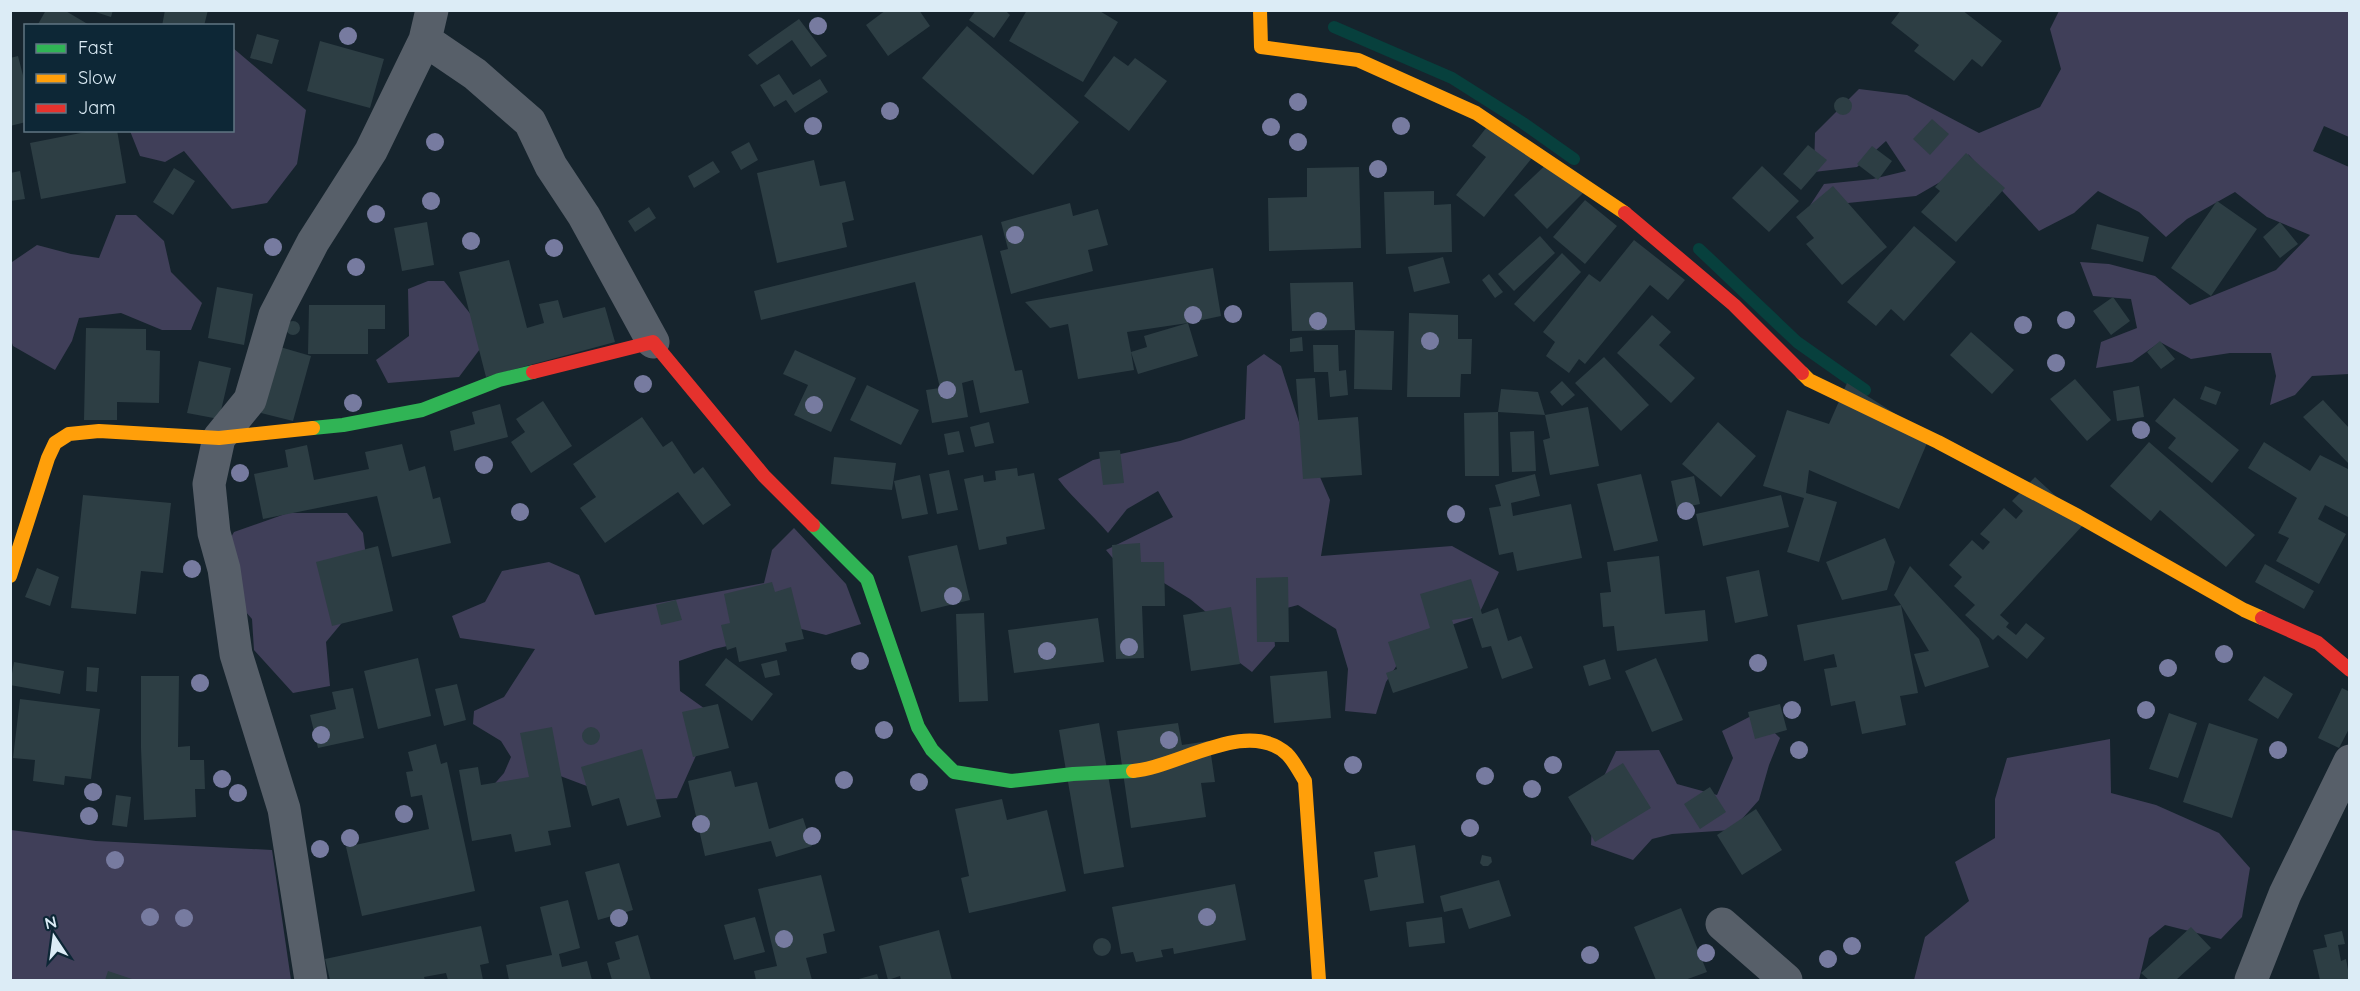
<svg xmlns="http://www.w3.org/2000/svg" width="2360" height="991" font-family="Quicksand,sans-serif">
  <rect width="100%" height="100%" fill="#16242d"/>
  <!-- green -->
  <path fill="#403f59" d="M2059 11H2349V137L2324 126 2313 151 2349 167V374L2312 376 2295 395 2270 405 2276 376 2271 353H2230L2191 359 2160 342 2132 362 2096 368 2101 342 2137 328 2131 299 2093 296 2080 262 2109 264 2155 276 2190 305 2276 270 2310 235 2267 217 2235 192 2187 219 2166 237 2139 212 2098 191 2074 213 2039 231 1968 154 1990 207 1975 186 1942 181 1916 196 1809 207 1824 184 1873 179 1906 171 1886 141 1857 167 1814 172 1815 133 1859 89 1907 95 1979 133 2040 107 2061 69 2050 29Z
    M233 48 306 110 297 164 267 203 232 209 184 151 165 162 140 156 130 131 232 130Z
    M116 215H136L164 241 171 272 202 303 191 330H162L121 313 79 318 72 341 55 370 13 346 11 340 12 262 37 245 71 254 99 258Z
    M428 281H444L489 337 459 377 388 383 376 360 409 336 408 289Z
    M1264 354 1281 366 1307 447 1330 500 1321 556 1452 546 1499 572 1478 616 1415 637 1386 682 1376 714 1345 711 1348 669 1336 629 1298 605 1272 612 1275 646 1252 672 1220 648 1212 617 1190 599 1164 583 1125 573 1106 550 1173 517 1158 491 1127 509 1108 533C1092 514 1073 499 1058 479L1093 460 1180 441 1245 419 1247 366Z
    M288 513H347L363 533 370 589 326 642 330 686 293 693 254 650 252 619 211 572 234 532Z
    M794 528 846 584 861 624 826 635 793 627 763 638 714 649 679 661 680 691 708 711 703 740 677 798 648 800 592 788 555 774 483 797 504 773 511 757 501 741 473 724 474 711 504 697 535 649 460 638 452 616 485 602 502 571 549 562 579 575 595 615 764 583 772 550Z
    M1755 714 1780 738 1769 765 1759 800 1732 830 1672 834 1652 839 1633 860 1591 845 1593 799 1616 751 1659 750 1677 784 1717 795 1733 758 1722 731Z
    M2110 739 2111 793 2156 805 2219 833 2250 868 2242 917 2221 939 2165 925 2149 938 2139 980H1914L1925 937 1969 901 1955 862 1995 838V799L2007 758Z
    M11 830 96 841 272 850 291 980H11Z"/>
  <g fill="none" stroke-linecap="round" stroke-linejoin="round">
    <!-- stream -->
    <path stroke="#07403d" stroke-width="12" d="M1334 27 1452 78 1523 123 1574 159
      M1699 249 1797 342 1865 390"/>
  </g>
  <!-- building -->
  <path fill="#2d3e44" fill-rule="evenodd" d="M46 10H64L91 26H37Z
    M89 10H113L111 17Z
    M165 10H208L204 26H162Z
    M886 10H919L930 26 888 56 866 25Z
    M976 10H1005L1010 15 994 38 969 20Z
    M1027 10H1098L1118 22 1083 82 1009 41Z
    M1901 10H1962L2002 41 1982 67 1972 59 1954 81 1914 51 1919 45 1891 23Z
    M799 19 827 56 811 67 792 40 757 65 748 55Z
    M967 26 1079 122 1033 175 922 78Z
    M257 34 279 40 272 64 250 58Z
    M320 41 384 59 370 108 307 91Z
    M18 56 26 87V122L10 126V58Z
    M1114 56 1128 66 1135 58 1167 81 1129 131 1084 96Z
    M779 74 793 95 820 79 828 92 795 113 786 100 774 107 760 85Z
    M1834 106a9 9 0 1 1 18 0a9 9 0 1 1-18 0Z
    M1493 119 1536 153 1484 217 1456 195 1486 157 1472 146Z
    M1932 119 1949 134 1930 155 1913 139Z
    M96 130H117L126 183 41 199 30 143Z
    M749 142 758 160 741 170 731 152Z
    M1808 145 1827 160 1801 190 1783 174Z
    M1872 146 1892 161 1878 180 1857 164Z
    M1966 153 2005 188 1956 242 1921 212 1940 191 1935 187Z
    M1553 158 1585 191 1547 229 1514 195Z
    M814 160 820 186 845 181 854 220 842 223 847 247 777 263 757 173Z
    M713 161 720 172 694 188 688 176Z
    M1762 166 1799 201 1769 232 1732 198Z
    M1359 167 1361 248 1269 251 1268 198 1307 197V168Z
    M174 168 195 181 173 215 153 202Z
    M20 171 25 199 10 201V173Z
    M1833 186 1887 247 1842 285 1806 244 1814 238 1796 217Z
    M1434 191V205L1451 204 1452 252 1386 254 1384 192Z
    M1585 200 1617 226 1585 264 1553 237Z
    M2217 201 2257 229 2211 296 2171 268Z
    M1070 203 1073 216 1098 209 1108 245 1088 250 1093 271 1011 294 1000 251 1008 249 1001 222Z
    M649 207 656 218 635 232 628 221Z
    M427 222 434 265 402 271 394 228Z
    M2280 222 2298 244 2280 258 2263 237Z
    M2097 224 2149 237 2143 262 2091 249Z
    M1914 226 1956 262 1904 321 1891 309 1876 326 1847 302Z
    M982 235 1015 371 1022 370 1029 403 980 413 973 380 962 383 968 417 932 423 926 390 940 388 915 282 761 320 754 291Z
    M1540 236 1555 253 1514 291 1498 274Z
    M1634 240 1685 280 1668 300 1650 285 1585 364 1579 359 1569 373 1546 356 1555 342 1543 332 1589 274 1600 282Z
    M1562 253 1581 272 1534 322 1514 304Z
    M1443 257 1450 283 1414 292 1408 267Z
    M509 260 527 328 544 323 539 304 558 300 563 318 605 307 615 342 486 377 459 272Z
    M1213 268 1221 316 1188 323 1198 356 1138 374 1131 352 1134 370 1078 379 1068 324 1050 328 1025 302ZM1188 323 1144 336 1147 347 1131 352 1127 332Z
    M1489 274 1503 292 1495 298 1482 280Z
    M1353 282 1355 330 1292 331 1290 283Z
    M217 287 253 294 244 345 208 338Z
    M2113 297 2130 321 2111 335 2093 311Z
    M309 305H385V329H368V354H308Z
    M1409 313 1458 315V339H1472L1471 374H1461L1460 397H1407Z
    M1652 315 1671 332 1659 345 1695 378 1671 403 1617 353Z
    M286 328a7 7 0 1 1 14 0a7 7 0 1 1-14 0Z
    M86 328 146 329V350L160 351 159 403 117 402V420H84Z
    M1355 330 1394 331 1392 390 1354 389Z
    M1971 332 2014 370 1992 394 1950 355Z
    M1302 337 1303 351 1290 352V339Z
    M2160 341 2175 359 2161 369 2147 352Z
    M1313 345H1338L1339 371 1346 370 1348 395 1330 397 1328 372H1314Z
    M280 347 311 356 293 421 261 413Z
    M795 350 856 378 831 432 794 415 808 385 783 374Z
    M1604 357 1649 405 1621 431 1575 383Z
    M199 361 231 368 219 419 187 413Z
    M1315 378 1318 420 1358 417 1362 475 1303 479 1296 379Z
    M2075 379 2111 420 2087 441 2050 399Z
    M1562 381 1575 395 1562 406 1550 392Z
    M1847 383 1930 436 1899 509 1809 470 1806 493 1837 502 1819 562 1787 552 1804 498 1763 486 1787 410 1829 424Z
    M867 385 919 410 901 445 850 420Z
    M2139 386 2144 417 2117 421 2113 391Z
    M2205 386 2221 392 2216 405 2200 399Z
    M1501 389 1538 392 1545 415 1498 412Z
    M2174 398 2239 450 2212 483 2168 448 2176 438 2155 421Z
    M2323 400 2350 429V465L2303 417Z
    M543 401 572 446 531 473 511 442 525 432 516 419Z
    M500 404 508 437 454 451 450 431 475 424 472 412Z
    M1588 407 1599 466 1550 475 1543 440 1550 438 1545 415Z
    M1498 412 1499 476H1465L1464 413Z
    M642 417 663 447 672 441 694 474 703 467 731 505 703 525 678 492 605 543 580 508 596 497 573 464Z
    M989 422 994 443 975 447 970 427Z
    M1718 422 1756 456 1721 497 1682 464Z
    M959 431 964 452 948 455 944 434Z
    M1534 431 1536 471 1512 472 1510 432Z
    M2149 442 2255 535 2226 567 2160 510 2151 521 2110 486Z
    M2264 442 2310 471 2320 455 2350 470V518L2325 505 2318 519 2346 534 2319 584 2276 561 2289 538 2278 533 2297 498 2248 468Z
    M402 444 409 471 425 466 433 499 440 497 451 543 392 557 377 496 263 519 254 474 288 467 285 450 307 445 314 480 369 469 365 452Z
    M1120 450 1124 483 1103 485 1099 452Z
    M834 457 896 463 892 490 831 484Z
    M1017 468 1018 476 1034 473 1045 529 1006 537 1007 544 979 550 964 479 983 475 984 482 996 480 995 471Z
    M949 470 958 510 937 514 929 474Z
    M1535 474 1540 496 1511 503 1513 516 1571 504 1582 558 1517 571 1513 552 1499 555 1489 508 1501 506 1495 485Z
    M1641 474 1658 541 1614 551 1597 484Z
    M920 475 928 514 902 519 894 481Z
    M1694 476 1700 504 1677 509 1671 481Z
    M2035 477 2085 523 2000 615 2009 623 2006 627 2016 635 2026 623 2045 638 2027 659 1998 635 1993 640 1965 615 1975 605 1954 586 1962 577 1949 565 1972 540 1983 550 1990 542 1980 534 2004 508 2016 519 2023 511 2012 501Z
    M83 495 171 503 163 573 141 571 136 614 71 608Z
    M1781 495 1789 527 1703 546 1696 514Z
    M1885 538 1895 562 1887 590 1842 600 1826 562Z
    M1140 543 1141 562H1164L1165 606H1142L1144 658 1116 659 1112 545Z
    M957 545 970 600 921 612 908 556Z
    M378 546 393 611 332 626 316 562Z
    M1659 556 1665 614 1705 610 1708 641 1617 651 1614 626 1603 627 1600 593 1611 592 1607 562Z
    M2265 564 2314 591 2304 609 2255 582Z
    M1910 566 1979 639 1989 667 1925 687 1914 654 1929 651 1901 605 1918 693 1900 696 1906 725 1862 734 1855 701 1831 706 1824 669 1837 667 1834 654 1804 661 1797 625 1901 605 1894 595Z
    M37 568 59 577 50 606 25 597Z
    M1759 570 1768 616 1735 623 1726 577Z
    M1288 577 1289 642H1257L1256 578Z
    M1471 579 1482 614 1498 608 1508 641 1521 636 1533 668 1502 679 1491 646 1482 648 1472 617 1452 620 1468 668 1393 693 1386 673 1397 669 1388 642 1430 628 1420 594Z
    M772 582 775 592 791 587 804 639 785 643 787 651 739 662 736 647 727 650 721 625 730 623 724 594Z
    M676 600 682 620 661 625 656 605Z
    M1231 607 1240 664 1191 671 1183 615Z
    M984 613 988 701 959 702 956 614Z
    M1098 618 1104 662 1014 673 1008 630Z
    M418 658 431 716 378 729 364 671Z
    M726 658 773 694 752 721 705 685Z
    M1656 658 1683 720 1652 732 1625 671Z
    M1605 659 1611 679 1589 686 1583 666Z
    M777 660 780 675 765 678 761 664Z
    M14 662 64 671 60 694 10 685Z
    M87 667 99 668 97 692 86 691Z
    M1327 671 1331 718 1274 723 1270 676Z
    M141 676H179L178 747 190 746V760H204L205 789H195L196 817 144 820 141 748Z
    M2264 676 2293 694 2278 719 2248 700Z
    M457 684 466 720 444 726 435 689Z
    M353 688 364 738 318 748 310 715 336 709 332 692Z
    M2342 688 2350 692V727L2339 748 2318 738Z
    M20 699 100 709 91 779 65 776 64 785 33 781 35 760 13 758Z
    M718 704 729 748 693 757 682 712Z
    M1780 704 1787 730 1755 739 1748 712Z
    M2169 713 2197 723 2178 778 2149 769Z
    M1099 723 1124 867 1084 874 1059 730Z
    M1178 723 1182 745 1209 741 1215 782 1201 783 1206 817 1131 828 1117 731Z
    M2209 723 2258 739 2232 818 2183 802Z
    M582 736a9 9 0 1 1 18 0a9 9 0 1 1-18 0Z
    M552 727 571 827 548 831 551 845 515 852 511 834 472 841 459 770 478 767 481 785 529 777 520 733Z
    M436 744 441 764 447 762 475 891 362 916 346 847 429 829 422 795 411 797 406 772 413 771 408 752Z
    M642 749 661 817 627 826 619 798 592 806 581 767Z
    M1623 763 1651 808 1595 842 1568 797Z
    M731 771 735 787 757 782 769 829 803 818 812 846 776 857 771 841 705 856 688 781Z
    M1710 787 1726 812 1700 829 1684 804Z
    M116 795 131 797 127 827 112 825Z
    M1002 799 1007 820 1047 810 1066 891 969 913 961 878 969 876 955 809Z
    M1756 809 1782 850 1742 875 1717 835Z
    M1415 845 1424 903 1370 911 1364 880 1378 877 1374 852Z
    M1482 855 1491 857 1492 862 1488 866H1483L1480 863Z
    M619 863 633 910 598 920 585 872Z
    M821 875 835 931 823 934 827 953 806 958 812 980H756L754 971 777 966 758 889Z
    M1499 880 1511 916 1469 929 1462 908 1444 912 1440 896Z
    M1235 884 1246 940 1174 954 1173 948 1161 950 1163 957 1136 962 1133 952 1121 954 1112 907Z
    M568 900 580 948 559 954 562 967 587 961 592 980H509L506 965 552 955 540 907Z
    M1681 908 1707 972 1685 980H1656L1634 927Z
    M755 917 765 952 734 960 724 925Z
    M1442 917 1445 943 1409 947 1406 922Z
    M481 926 489 963 480 965 483 980H448L446 973 424 977 425 980H330L325 959Z
    M2191 927 2211 948 2176 980H2149L2141 973Z
    M939 930 952 980H901L900 976 888 980 879 946Z
    M2342 931 2345 944 2338 945 2341 961 2346 959 2350 980H2320L2313 950 2327 947 2324 935Z
    M638 935 651 980H612L607 963 620 959 615 942Z
    M1093 947a9 9 0 1 1 18 0a9 9 0 1 1-18 0Z
    M108 971 135 980H105Z
    M877 974 879 980H855Z"/>
  <g fill="none" stroke-linecap="round" stroke-linejoin="round">
    <!-- street -->
    <path stroke="#575f69" stroke-width="33" d="M425 40 475 74 530 122 551 166 584 216 653 342
      M1722 924 1786 980
      M311 980 284 809 236 654 224 569 214 533 209 484 219 438 250 400 275 315 313 242 371 151 425 40 432 10
      M2251 980 2285 894 2350 761"/>
    <!-- fast -->
    <path stroke="#30b455" stroke-width="14" d="M313 428 343 425 422 410 499 380 533 372
      M813 525 867 579 918 727 932 750 954 772 1011 781 1073 774 1133 771"/>
    <!-- slow -->
    <path stroke="#ff9f0a" stroke-width="14" d="M1260 10 1261 47 1358 60 1476 113 1625 213
      M1802 373 1809 380 1938 442 2078 516 2244 610 2262 618
      M10 576 48 458 55 443 69 434 99 431 219 438 313 428
      M1133 771C1177 768 1247 717 1287 754 1294 761 1300 773 1305 781L1319 980"/>
    <!-- jam -->
    <path stroke="#e5322d" stroke-width="14" d="M1625 213 1734 305 1802 373
      M533 372 653 342 764 476 813 525
      M2262 618 2318 643 2350 670"/>
  </g>
  <!-- trees -->
  <g fill="#777ba0">
    <circle cx="818" cy="26" r="9"/>
    <circle cx="348" cy="36" r="9"/>
    <circle cx="1298" cy="102" r="9"/>
    <circle cx="890" cy="111" r="9"/>
    <circle cx="813" cy="126" r="9"/>
    <circle cx="1401" cy="126" r="9"/>
    <circle cx="1271" cy="127" r="9"/>
    <circle cx="435" cy="142" r="9"/>
    <circle cx="1298" cy="142" r="9"/>
    <circle cx="1378" cy="169" r="9"/>
    <circle cx="431" cy="201" r="9"/>
    <circle cx="376" cy="214" r="9"/>
    <circle cx="1015" cy="235" r="9"/>
    <circle cx="471" cy="241" r="9"/>
    <circle cx="273" cy="247" r="9"/>
    <circle cx="554" cy="248" r="9"/>
    <circle cx="356" cy="267" r="9"/>
    <circle cx="1233" cy="314" r="9"/>
    <circle cx="1193" cy="315" r="9"/>
    <circle cx="2066" cy="320" r="9"/>
    <circle cx="1318" cy="321" r="9"/>
    <circle cx="2023" cy="325" r="9"/>
    <circle cx="1430" cy="341" r="9"/>
    <circle cx="2056" cy="363" r="9"/>
    <circle cx="643" cy="384" r="9"/>
    <circle cx="947" cy="390" r="9"/>
    <circle cx="353" cy="403" r="9"/>
    <circle cx="814" cy="405" r="9"/>
    <circle cx="2141" cy="430" r="9"/>
    <circle cx="484" cy="465" r="9"/>
    <circle cx="240" cy="473" r="9"/>
    <circle cx="1686" cy="511" r="9"/>
    <circle cx="520" cy="512" r="9"/>
    <circle cx="1456" cy="514" r="9"/>
    <circle cx="192" cy="569" r="9"/>
    <circle cx="953" cy="596" r="9"/>
    <circle cx="1129" cy="647" r="9"/>
    <circle cx="1047" cy="651" r="9"/>
    <circle cx="2224" cy="654" r="9"/>
    <circle cx="860" cy="661" r="9"/>
    <circle cx="1758" cy="663" r="9"/>
    <circle cx="2168" cy="668" r="9"/>
    <circle cx="200" cy="683" r="9"/>
    <circle cx="1792" cy="710" r="9"/>
    <circle cx="2146" cy="710" r="9"/>
    <circle cx="884" cy="730" r="9"/>
    <circle cx="321" cy="735" r="9"/>
    <circle cx="1169" cy="740" r="9"/>
    <circle cx="1799" cy="750" r="9"/>
    <circle cx="2278" cy="750" r="9"/>
    <circle cx="1353" cy="765" r="9"/>
    <circle cx="1553" cy="765" r="9"/>
    <circle cx="1485" cy="776" r="9"/>
    <circle cx="222" cy="779" r="9"/>
    <circle cx="844" cy="780" r="9"/>
    <circle cx="919" cy="782" r="9"/>
    <circle cx="1532" cy="789" r="9"/>
    <circle cx="93" cy="792" r="9"/>
    <circle cx="238" cy="793" r="9"/>
    <circle cx="404" cy="814" r="9"/>
    <circle cx="89" cy="816" r="9"/>
    <circle cx="701" cy="824" r="9"/>
    <circle cx="1470" cy="828" r="9"/>
    <circle cx="812" cy="836" r="9"/>
    <circle cx="350" cy="838" r="9"/>
    <circle cx="320" cy="849" r="9"/>
    <circle cx="115" cy="860" r="9"/>
    <circle cx="150" cy="917" r="9"/>
    <circle cx="1207" cy="917" r="9"/>
    <circle cx="184" cy="918" r="9"/>
    <circle cx="619" cy="918" r="9"/>
    <circle cx="784" cy="939" r="9"/>
    <circle cx="1852" cy="946" r="9"/>
    <circle cx="1706" cy="953" r="9"/>
    <circle cx="1590" cy="955" r="9"/>
    <circle cx="1828" cy="959" r="9"/>
  </g>
  <!-- border -->
  <rect width="2360" height="991" fill="none" stroke="#dcecf6" stroke-width="24"/>
  <!-- legend -->
  <rect x="24" y="24" width="210" height="108" fill="#0d2736" stroke="#607683" stroke-width="1.5"/>
  <rect x="36" y="44" width="30" height="9" fill="#30b455" stroke="#607683" stroke-width="1.5"/>
  <text x="78" y="54" font-size="18" fill="#dcecf6">Fast</text>
  <rect x="36" y="74" width="30" height="9" fill="#ff9f0a" stroke="#607683" stroke-width="1.5"/>
  <text x="78" y="84" font-size="18" fill="#dcecf6">Slow</text>
  <rect x="36" y="104" width="30" height="9" fill="#e5322d" stroke="#607683" stroke-width="1.5"/>
  <text x="78" y="114" font-size="18" fill="#dcecf6">Jam</text>
  <!-- north arrow -->
  <g transform="translate(54 937) rotate(347)" stroke="#0d2736" stroke-width="4.5" paint-order="stroke">
  <path d="M0-4.5L10 22L0 15L-10 22Z" fill="#dcecf6"/>
  <text y="-9" font-size="16" font-weight="bold" text-anchor="middle" fill="#dcecf6">N</text>
  </g>
</svg>
